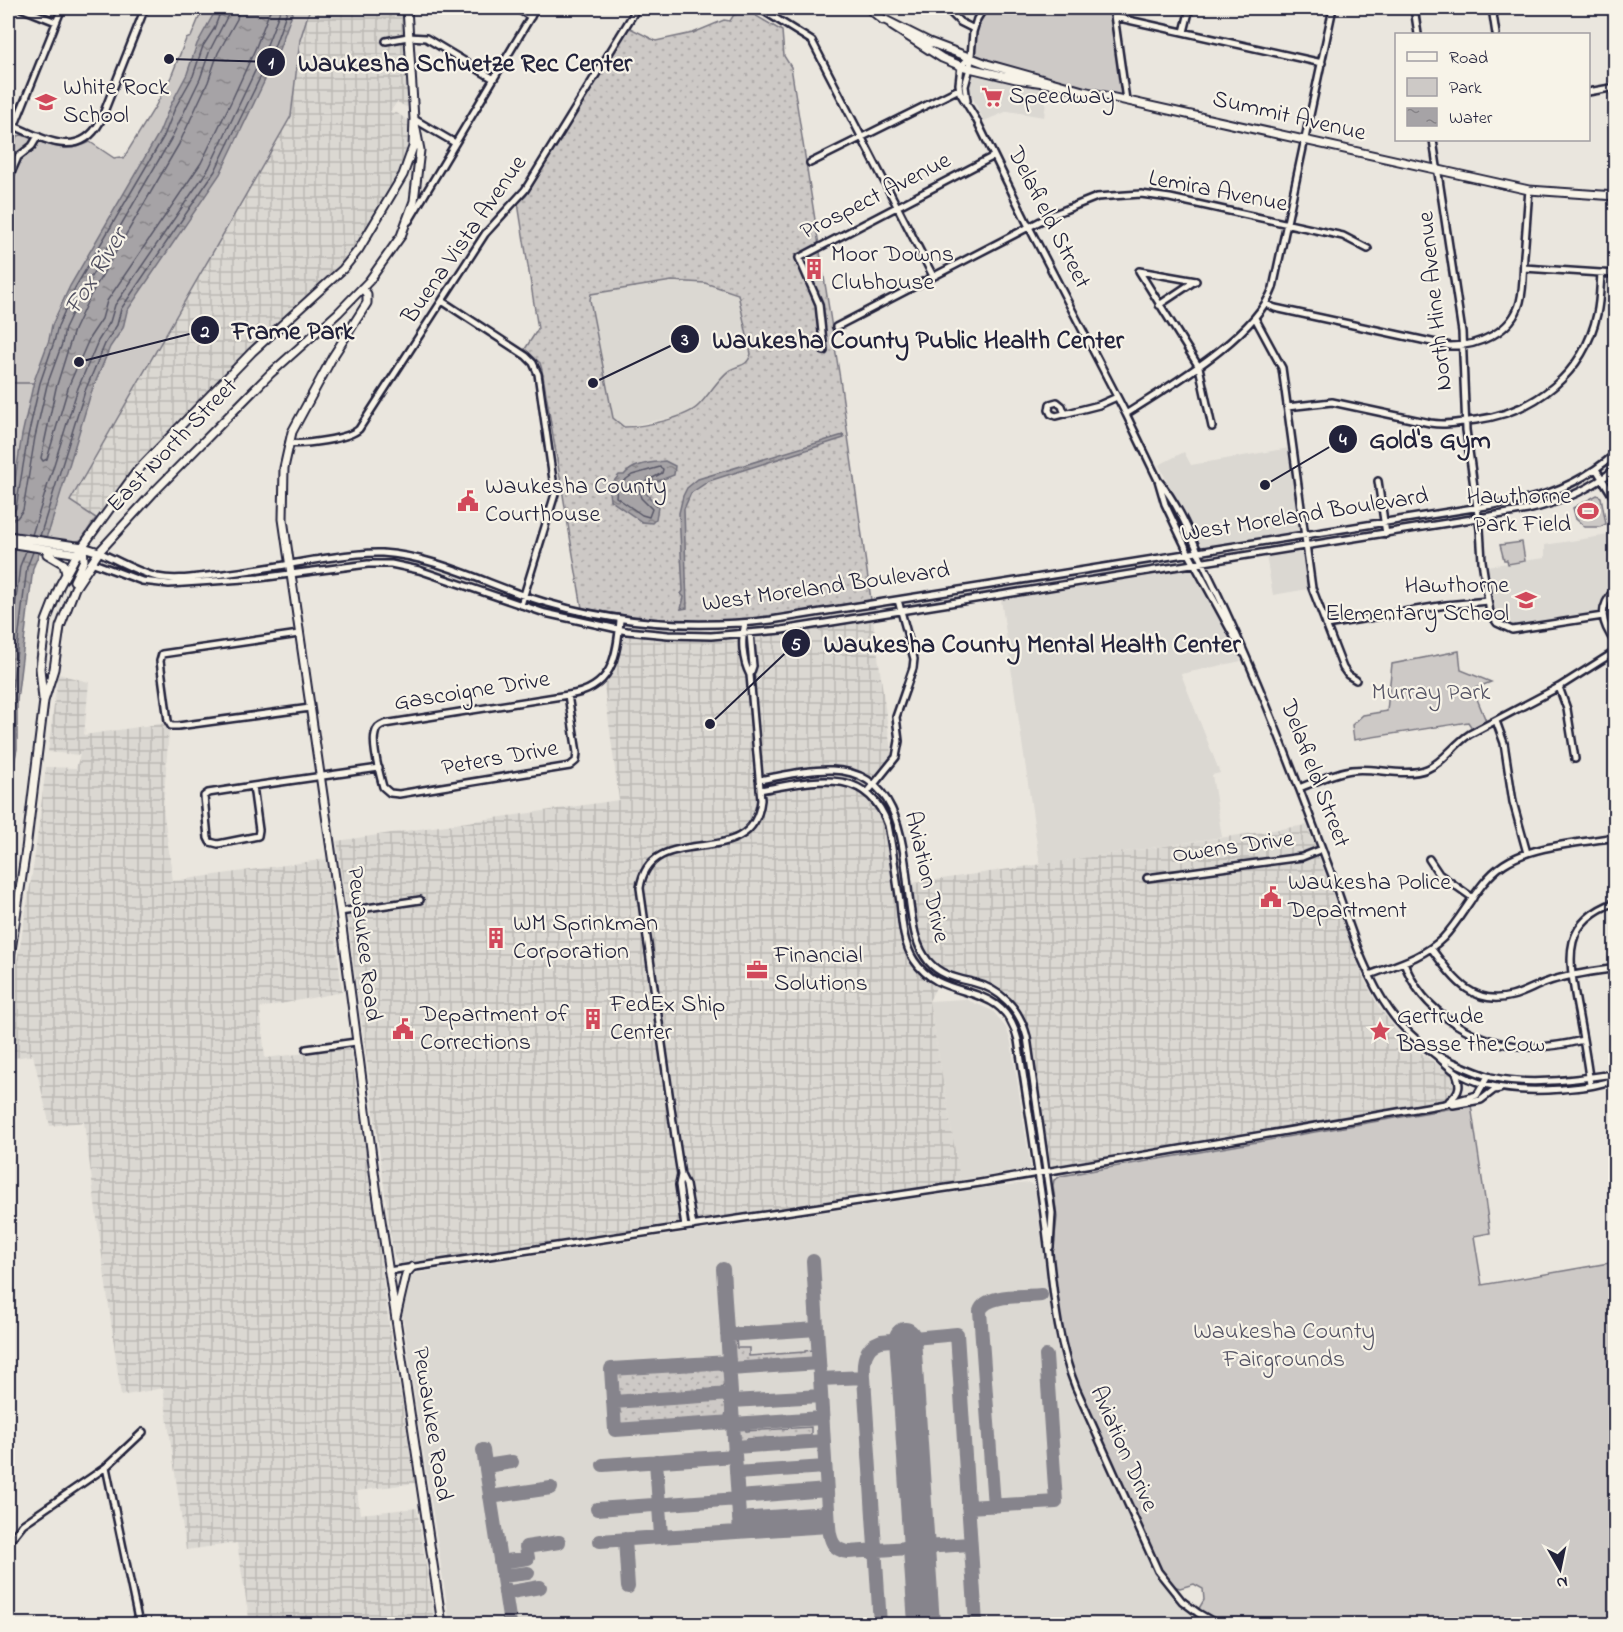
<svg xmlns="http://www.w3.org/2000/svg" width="1623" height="1632" font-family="'Indie Flower',sans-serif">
  <defs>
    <pattern id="industrial-grid" width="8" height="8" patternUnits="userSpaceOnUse" patternTransform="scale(1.5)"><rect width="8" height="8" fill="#dbd8d2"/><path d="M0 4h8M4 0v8" fill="none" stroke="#bcb9b5"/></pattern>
    <pattern id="grass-dots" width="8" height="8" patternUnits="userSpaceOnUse" patternTransform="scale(1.5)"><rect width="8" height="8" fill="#cdc9c6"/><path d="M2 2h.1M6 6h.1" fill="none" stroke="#b0acab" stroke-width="1.8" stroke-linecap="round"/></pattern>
    <pattern id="water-ripples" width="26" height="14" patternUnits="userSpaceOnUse" patternTransform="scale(1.5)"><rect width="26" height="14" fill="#a6a3a6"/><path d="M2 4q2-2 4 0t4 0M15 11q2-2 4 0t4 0" fill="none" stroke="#878488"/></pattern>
  </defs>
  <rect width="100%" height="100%" fill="#eae6de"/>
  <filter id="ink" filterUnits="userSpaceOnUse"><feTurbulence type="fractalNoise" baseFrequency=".0167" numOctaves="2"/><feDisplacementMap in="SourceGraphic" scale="12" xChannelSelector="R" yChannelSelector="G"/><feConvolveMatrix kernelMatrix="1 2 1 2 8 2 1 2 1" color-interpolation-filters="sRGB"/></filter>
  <g filter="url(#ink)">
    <!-- built -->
    <path fill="#dbd8d2" d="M971 73 1048 89 1044 117 1008 111 984 121 968 88Z
      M672 281 705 283 738 294 751 354 749 359 743 366 729 370 697 408 685 415 624 427 613 418 590 300 591 294Z
      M1289 448 1299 528 1298 534 1201 549 1159 465 1184 452 1191 465Z
      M1615 534V583L1605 597 1600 611 1597 614 1515 627 1502 623 1496 617 1492 609 1486 566 1545 558V545Z
      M1300 551 1303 556 1308 589 1273 595 1266 556Z
      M1188 569 1194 571 1241 661 1181 674 1220 773 1212 775 1222 837 1040 865 1001 599Z
      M965 999 993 1011 1006 1028 1011 1042 1031 1169 960 1180 929 1001Z
      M1029 1183 1034 1186 1035 1190 1053 1323 1058 1347 1070 1382 1153 1568 1162 1583 1183 1606 1209 1624H450L402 1313 406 1279 411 1274 998 1186Z"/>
    <!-- industrial -->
    <path fill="url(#industrial-grid)" d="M310 8H403L404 32 396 36V42L403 43 405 47 409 106 406 107 397 102 390 112 397 113 410 122 411 128 408 151 401 172 366 231 338 271 241 358 136 466 96 518 70 502 291 116 300 40Z
      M873 619 892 758 863 794 878 809 882 817 887 835 894 886 1307 825 1363 977 1378 1006 1400 1035 1416 1049 1455 1077 1457 1088 1450 1098 1438 1101 1239 1136 1054 1166 1051 1164 1048 1157 1031 1039 1025 1019 1014 1004 999 991 983 983 944 972 929 1001 961 1184 861 1200 828 1202 766 1213 673 1223 651 1229 553 1244 409 1263H399L394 1257 393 1252 337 841 619 800 604 685 616 669 623 639 625 635 677 639H721L781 634Z
      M58 674 89 682 84 735 166 723 169 729 163 808 173 881 327 859 342 992 260 1008 265 1058 339 1049H349L351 1052 371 1185 388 1318 415 1483 357 1491 360 1514 417 1508 435 1624H250L237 1543 186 1550 163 1388 121 1396 84 1122 50 1126 33 1055 8 1059V999L20 946 34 862 46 767 76 768 80 755 48 752Z"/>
    <!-- grass -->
    <path fill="url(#grass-dots)" stroke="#787680" stroke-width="1.5" fill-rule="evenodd" d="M738 8H743L782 31 784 56 791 67 840 379 871 600C817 609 761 621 706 622 664 623 623 615 582 608L542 370 540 363 525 349 538 329 518 203 526 196 628 27 656 41 693 33 724 20 730 21ZM672 281 705 283 738 294 751 354C747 367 740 364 730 370 720 376 708 396 699 405 687 418 643 427 624 427L613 418 590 300 591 294Z
      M733 1337 736 1339 737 1348H749V1356L805 1352V1351L812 1350V1361L735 1366 732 1365 731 1340Z
      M714 1366 723 1371C728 1380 725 1388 715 1392L620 1399 615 1394V1377L620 1373Z
      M716 1398 723 1400 727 1407 725 1417 718 1420 622 1427 617 1422V1408L621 1404Z
      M741 1426H744L746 1431 811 1427V1436L747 1439V1443L743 1445 738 1442 737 1429Z"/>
    <!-- park -->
    <path fill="#cdc9c6" stroke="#787680" stroke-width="1.5" d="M203 8H310L300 40 291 116 70 501 96 518 81 540 74 542 8 535V158L17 136 22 135C46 144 65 155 90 142L114 158 120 157 123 159 155 107 171 77 186 39 191 37Z
      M988 8H1110L1122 95 1084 88 974 56 977 27Z
      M1597 495 1601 497 1606 524 1600 527H1585L1576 519 1573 508Z
      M1522 542 1525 561 1508 564 1507 560H1504L1500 545Z
      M1459 651 1461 670 1491 682 1473 689 1486 721 1472 728 1468 722 1354 740 1352 725 1363 715 1387 711 1392 664Z
      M1471 1105 1490 1233 1474 1236 1482 1285 1615 1262V1624H1223L1198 1610 1204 1600 1203 1589 1194 1584 1180 1588 1173 1586 1159 1567 1077 1381 1067 1355 1062 1330 1052 1264 1057 1217 1053 1186 1054 1180 1061 1176Z"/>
    <!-- water -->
    <path fill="url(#water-ripples)" stroke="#716f7b" stroke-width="1.5" d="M217 8H294L277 55 220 174 127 311 123 328 110 347 91 393 50 528 33 568 17 700V749L8 791V523L22 435 34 381 49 340 52 325 70 286 159 133 170 106 187 74 197 44Z
      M843 435 844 438 709 481 691 493 684 509 687 608 681 609 684 597 681 594 683 591 679 513 683 496 687 488 698 479Z
      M665 461 675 466 674 475 658 481 645 492 658 507 656 519 652 523 642 522 610 500 609 492 611 489 610 486 619 475H624C632 464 653 462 665 461Z"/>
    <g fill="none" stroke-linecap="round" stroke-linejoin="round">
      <!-- shore -->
      <path stroke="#575666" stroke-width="1.5" d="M239 8 237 19 218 53 208 82 179 144 90 296 74 330 56 388 41 458 43 461 47 459 69 385 90 337 102 319 107 301 201 163 231 102 256 47 271 8
        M660 467 663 469 662 473 647 481 639 491 641 498 652 509 649 517 642 515 616 497 617 486 632 475Z
        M8 513 13 512 16 508 28 436 40 383 54 342 58 326 75 288 164 136 175 108 193 76 203 46 214 29 222 8
        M8 520 17 518 23 510 35 437 47 385 62 344 65 328 82 292 171 139 200 79 210 50 228 15 230 8
        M32 535 78 388 98 341 110 322 115 305 209 168 265 50 281 8
        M40 536 85 391 105 344 117 325 121 309 215 171 272 53 288 8
        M8 664 20 566 26 551
        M8 761 11 748V699L27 567 33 552"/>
      <!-- stream -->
      <path stroke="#716f7b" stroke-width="1.5" d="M8 381 15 383H33"/>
      <!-- taxiway -->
      <path stroke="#86848c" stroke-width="14" d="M813 1261 829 1526C830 1540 833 1550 848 1552L970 1544
        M723 1269 740 1532
        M727 1335 817 1329
        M729 1362 611 1369 615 1430 733 1422
        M730 1369 819 1363
        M820 1379 864 1377
        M732 1401 821 1396
        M613 1402 731 1394
        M733 1424 822 1418
        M735 1447 824 1441
        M483 1450 510 1624
        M656 1461 661 1536
        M603 1465 735 1456
        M486 1466 512 1462
        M736 1473 825 1467
        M490 1497 551 1488
        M738 1497 827 1490
        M994 1506 980 1311C986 1293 1025 1297 1041 1295
        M968 1507 1056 1502 1046 1356
        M597 1509 738 1499
        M739 1519 828 1513
        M625 1539 628 1587
        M600 1541 829 1526
        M500 1562 528 1558 526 1547 559 1542
        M502 1576 528 1573
        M505 1593 540 1587
        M880 1624 864 1377C863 1361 864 1347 881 1341L957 1334 976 1624"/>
      <!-- runway -->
      <path stroke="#86848c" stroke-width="32" d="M905 1338 924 1624"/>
      <defs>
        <path id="minor" d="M21 8 56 22
          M516 8 531 17
          M759 8 812 41 933 276
          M946 8 960 22 974 29
          M1113 8 1126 100
          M1414 8 1418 34
          M1492 8 1496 34
          M8 13 13 8
          M1115 17 1322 63
          M1184 32 1190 8
          M386 41 408 37 426 38 494 79
          M970 57 961 66 959 84 960 93 976 119 1029 227 1126 414 1158 480 1165 504 1189 554 1243 653
          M1588 92 1616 87
          M967 101 965 86 970 68 973 32 977 19 984 8
          M414 119 455 143
          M14 126C44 139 79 160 100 122L145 8
          M1433 140 1462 332 1466 430 1480 529 1482 561 1490 613 1497 623 1512 630 1603 616
          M8 142 62 8
          M810 163 959 89
          M8 180 18 157 32 146 38 136
          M409 221 536 8
          M1524 268 1616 274
          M1196 281 1139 271 1199 367 1212 427
          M442 301 526 356 533 363 538 374 555 494 521 605
          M1266 304 1275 308 1450 346C1479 346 1512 332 1520 302 1524 287 1523 271 1524 255 1526 234 1527 212 1529 190
          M1159 305 1195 281
          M1255 318 1282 368 1312 588 1343 668 1348 675 1356 680
          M836 327 1052 215 1097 197 1141 194 1170 198 1343 236 1368 249
          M824 351 819 304 799 258 994 156
          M1287 407 1332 402 1430 423C1446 426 1461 422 1476 420 1535 412 1584 374 1597 314 1600 301 1600 287 1601 273
          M1065 414 1062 406 1057 402 1050 404 1049 410 1051 414 1056 416 1099 405 1117 397
          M1126 414C1169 386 1255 337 1273 288L1333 8
          M289 443C303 445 349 439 359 429L485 234 525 190 637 8
          M1596 469 1616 501
          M1158 480C1181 507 1194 544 1209 576 1257 674 1295 776 1333 878 1349 922 1362 972 1390 1011 1401 1027 1416 1040 1432 1052 1439 1057 1445 1064 1453 1070 1484 1091 1526 1092 1562 1089 1580 1087 1599 1086 1616 1079
          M1378 481 1386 534
          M99 552C118 561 137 572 157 577 176 581 196 577 216 575 249 571 281 566 314 560 337 557 359 552 382 553 431 556 479 580 525 596 605 623 687 630 771 620L1524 500C1559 492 1589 477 1616 453
          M91 562 142 581 169 584 259 578 368 564H391L419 570 545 613 627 631 668 635 711 636 782 630 1528 510C1560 502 1591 490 1616 468
          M1616 588C1597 609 1601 623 1616 644
          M1326 625 1446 605 1488 601
          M750 633 753 666 750 675
          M299 634 162 654 160 661 168 721 171 726H178L310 708
          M1559 687 1567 709 1575 759
          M568 695 577 753 576 761 570 766 399 794 390 793 383 787C380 776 372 745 375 734 376 728 379 726 384 724L568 695C612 689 617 657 620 620
          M1496 721 1504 743 1513 802 1527 853
          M759 780C782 776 808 769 832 770 904 772 903 851 910 905 913 925 915 945 928 961 940 975 955 978 972 982 1001 989 1020 1009 1027 1037L1052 1213 1050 1247
          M253 786 259 830 258 836 218 844 210 842 208 838 204 796 208 793Z
          M253 786 379 768
          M1299 788C1316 782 1334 772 1352 770 1376 767 1404 778 1427 769 1444 762 1454 744 1470 734L1559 687 1616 651
          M760 790C810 782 866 763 888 825 893 850 896 877 900 902 902 922 903 943 914 960 944 1006 1002 976 1018 1040 1027 1101 1037 1161 1045 1222 1053 1278 1054 1334 1076 1388L1158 1571 1182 1601 1198 1613 1217 1624
          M867 793 896 757 899 741 896 717 913 668 914 659 898 600
          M1429 859 1439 874 1473 898
          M1147 878 1302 857 1322 849
          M340 912 420 900
          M1431 948C1452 976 1471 1007 1512 996 1524 993 1535 986 1547 982 1569 974 1593 972 1616 968
          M1404 962C1422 1014 1479 1046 1532 1047 1549 1047 1567 1044 1583 1040
          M1369 975C1395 965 1423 958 1443 938 1465 915 1477 882 1504 864 1533 845 1581 843 1616 837
          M306 1049 356 1042
          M1439 1056C1456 1063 1473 1072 1491 1077 1528 1086 1569 1080 1606 1075L1616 1076
          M1590 1085C1587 1059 1582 1033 1577 1006 1569 959 1560 922 1616 902
          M1449 1101C1461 1092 1461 1084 1455 1071
          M1453 1105 1481 1100 1494 1090 1500 1089
          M681 1175 679 1185 685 1227
          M693 1226 686 1185 681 1175 675 1136 640 888C650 817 753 876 761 800L750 675C742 660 741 639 745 623
          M388 1271 980 1183 1445 1104 1477 1095 1488 1076
          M106 1467 139 1624
          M8 1543 23 1524 106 1467 143 1432
          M8 1615V1624"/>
        <path id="major" d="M868 8 883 20
          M879 17 929 42 987 64 1083 91 1529 190 1616 196
          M892 26 942 58 961 66 1016 79 1051 84
          M362 288 367 294V303L332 358 292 432 284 468 283 519 340 912 376 1187 442 1624
          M8 536 83 547 99 552
          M8 543 79 554
          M47 554 64 564 66 574
          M74 581 84 560 83 547
          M43 699 40 668 46 621 60 585 77 554 137 471 252 352 343 269 359 249 403 175 413 147 414 119 407 8
          M8 971 26 849 44 701 54 669 60 627 75 588 99 552 154 492 270 374 338 313 369 281 401 236 414 201 420 150 414 119
          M396 1317 406 1274 412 1267"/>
      </defs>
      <!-- minor casing -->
      <use href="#minor" stroke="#22223b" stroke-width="10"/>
      <!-- major casing -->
      <use href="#major" stroke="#22223b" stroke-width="11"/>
      <!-- minor -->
      <use href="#minor" stroke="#f7f3e8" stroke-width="5"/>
      <!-- major -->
      <use href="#major" stroke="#f7f3e8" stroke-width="7"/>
    </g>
  </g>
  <!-- icons -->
  <defs>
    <symbol id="supermarket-bare" viewBox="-9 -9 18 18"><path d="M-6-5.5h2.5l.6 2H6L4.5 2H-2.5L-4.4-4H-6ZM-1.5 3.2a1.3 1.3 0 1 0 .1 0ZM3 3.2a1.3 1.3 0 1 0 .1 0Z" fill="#d1495b" stroke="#f7f3e8" stroke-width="2.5" paint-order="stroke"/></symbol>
    <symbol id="school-bare" viewBox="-9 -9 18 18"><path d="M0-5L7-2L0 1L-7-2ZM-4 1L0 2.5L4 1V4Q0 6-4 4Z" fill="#d1495b" stroke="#f7f3e8" stroke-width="2.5" paint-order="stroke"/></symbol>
    <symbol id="building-bare" viewBox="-9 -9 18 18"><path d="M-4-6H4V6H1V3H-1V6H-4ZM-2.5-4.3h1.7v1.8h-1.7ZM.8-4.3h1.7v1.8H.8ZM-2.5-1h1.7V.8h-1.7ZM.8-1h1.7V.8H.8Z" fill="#d1495b" stroke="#f7f3e8" stroke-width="2.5" paint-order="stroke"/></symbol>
    <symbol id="civic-bare" viewBox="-9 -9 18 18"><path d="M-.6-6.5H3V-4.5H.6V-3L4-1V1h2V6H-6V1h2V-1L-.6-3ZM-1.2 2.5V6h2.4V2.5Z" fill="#d1495b" stroke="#f7f3e8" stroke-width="2.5" paint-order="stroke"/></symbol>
    <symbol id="stadium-bare" viewBox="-9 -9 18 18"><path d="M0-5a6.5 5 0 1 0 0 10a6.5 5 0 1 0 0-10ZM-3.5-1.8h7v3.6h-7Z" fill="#d1495b" stroke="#f7f3e8" stroke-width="2.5" paint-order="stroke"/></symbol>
    <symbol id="office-bare" viewBox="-9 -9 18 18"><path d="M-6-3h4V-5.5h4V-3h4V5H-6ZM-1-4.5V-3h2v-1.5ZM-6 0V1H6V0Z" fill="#d1495b" stroke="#f7f3e8" stroke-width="2.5" paint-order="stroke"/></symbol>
    <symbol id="sight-bare" viewBox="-9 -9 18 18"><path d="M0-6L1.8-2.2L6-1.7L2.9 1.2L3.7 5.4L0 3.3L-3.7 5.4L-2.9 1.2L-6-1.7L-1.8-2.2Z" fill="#d1495b" stroke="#f7f3e8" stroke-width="2.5" paint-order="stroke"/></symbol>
  </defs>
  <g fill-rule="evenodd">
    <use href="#supermarket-bare" x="977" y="82" width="30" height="30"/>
    <use href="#school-bare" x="31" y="87" width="30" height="30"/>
    <use href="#building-bare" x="799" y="254" width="30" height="30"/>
    <use href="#civic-bare" x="453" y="486" width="30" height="30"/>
    <use href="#stadium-bare" x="1573" y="496" width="30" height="30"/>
    <use href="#school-bare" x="1511" y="585" width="30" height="30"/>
    <use href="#civic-bare" x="1256" y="882" width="30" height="30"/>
    <use href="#building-bare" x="481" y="923" width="30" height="30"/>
    <use href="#office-bare" x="742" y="955" width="30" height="30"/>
    <use href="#building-bare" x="578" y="1004" width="30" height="30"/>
    <use href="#civic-bare" x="388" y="1014" width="30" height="30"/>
    <use href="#sight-bare" x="1365" y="1016" width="30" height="30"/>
  </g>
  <g text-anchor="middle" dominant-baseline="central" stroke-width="4.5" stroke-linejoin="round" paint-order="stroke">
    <!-- poi labels -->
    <g font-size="24" fill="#22223b" stroke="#f7f3e8" text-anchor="start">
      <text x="63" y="88">White Rock<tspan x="63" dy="28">School</tspan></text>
      <text x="1009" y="97">Speedway</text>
      <text x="831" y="255">Moor Downs<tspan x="831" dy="28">Clubhouse</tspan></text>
      <text x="485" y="487">Waukesha County<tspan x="485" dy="28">Courthouse</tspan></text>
      <text x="1571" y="497" text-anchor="end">Hawthorne<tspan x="1571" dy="28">Park Field</tspan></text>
      <text x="1509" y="586" text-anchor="end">Hawthorne<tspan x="1509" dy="28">Elementary School</tspan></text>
      <text x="1288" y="883">Waukesha Police<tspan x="1288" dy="28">Department</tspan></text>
      <text x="513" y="924">WM Sprinkman<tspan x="513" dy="28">Corporation</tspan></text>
      <text x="774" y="956">Financial<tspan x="774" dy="28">Solutions</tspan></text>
      <text x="610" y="1005">FedEx Ship<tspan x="610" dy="28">Center</tspan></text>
      <text x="420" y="1015">Department of<tspan x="420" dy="28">Corrections</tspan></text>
      <text x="1397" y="1017">Gertrude<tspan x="1397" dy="28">Basse the Cow</tspan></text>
    </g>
    <!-- street labels -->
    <g font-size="24" fill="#22223b" stroke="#f7f3e8">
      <text transform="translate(1289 117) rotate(13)">Summit Avenue</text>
      <text transform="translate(1218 192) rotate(11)">Lemira Avenue</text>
      <text transform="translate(876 197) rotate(-27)">Prospect Avenue</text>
      <text transform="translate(1048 218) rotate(63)">Delafield Street</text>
      <text transform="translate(465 240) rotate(-55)">Buena Vista Avenue</text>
      <text transform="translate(1436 301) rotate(-96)">North Hine Avenue</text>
      <text transform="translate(173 446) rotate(-46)">East North Street</text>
      <text transform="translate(1305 516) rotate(-9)">West Moreland Boulevard</text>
      <text transform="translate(826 588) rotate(-8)">West Moreland Boulevard</text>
      <text transform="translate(472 692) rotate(-9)">Gascoigne Drive</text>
      <text transform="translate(500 759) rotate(-10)">Peters Drive</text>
      <text transform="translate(1314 774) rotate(69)">Delafield Street</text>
      <text transform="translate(1233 848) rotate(-8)">Owens Drive</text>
      <text transform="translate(926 877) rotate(77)">Aviation Drive</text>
      <text transform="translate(363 944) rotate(83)">Pewaukee Road</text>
      <text transform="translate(431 1424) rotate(81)">Pewaukee Road</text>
      <text transform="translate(1123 1449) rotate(66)">Aviation Drive</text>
    </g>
    <!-- park labels -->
    <g font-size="24" fill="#555465" stroke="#f7f3e8">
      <text x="1431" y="693">Murray Park</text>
      <text x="1284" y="1332">Waukesha County<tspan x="1284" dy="28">Fairgrounds</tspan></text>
    </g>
    <!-- water labels -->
    <g font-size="26" font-style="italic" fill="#504f60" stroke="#f7f3e8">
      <text transform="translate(97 272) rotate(-58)">Fox River</text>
    </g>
  </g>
  <!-- callouts -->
  <path fill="none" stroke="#22223b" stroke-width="2" d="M169 59L271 62M79 362L205 330M593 383L685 339M1265 485L1343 439M710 724L796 643"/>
  <g fill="#22223b" stroke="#f7f3e8" stroke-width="2">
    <circle cx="169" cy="59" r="6"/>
    <circle cx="79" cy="362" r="6"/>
    <circle cx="593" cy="383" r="6"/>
    <circle cx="1265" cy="485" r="6"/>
    <circle cx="710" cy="724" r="6"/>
    <circle cx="271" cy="62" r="15"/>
    <circle cx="205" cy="330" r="15"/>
    <circle cx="685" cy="339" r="15"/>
    <circle cx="1343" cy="439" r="15"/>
    <circle cx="796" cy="643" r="15"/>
  </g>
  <g font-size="18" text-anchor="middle" font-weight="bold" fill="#fff">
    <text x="271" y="68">1</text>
    <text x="205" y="337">2</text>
    <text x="685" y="345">3</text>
    <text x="1343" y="445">4</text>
    <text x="796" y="650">5</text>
  </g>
  <g font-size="26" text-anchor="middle" font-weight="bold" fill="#22223b" stroke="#f7f3e8" stroke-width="4.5" stroke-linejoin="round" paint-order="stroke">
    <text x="465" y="71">Waukesha Schuetze Rec Center</text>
    <text x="293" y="339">Frame Park</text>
    <text x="918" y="348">Waukesha County Public Health Center</text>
    <text x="1430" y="448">Gold's Gym</text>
    <text x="1032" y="652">Waukesha County Mental Health Center</text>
  </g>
  <!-- margin -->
  <rect width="1623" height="1632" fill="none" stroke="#f7f3e8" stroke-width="30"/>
  <rect x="15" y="15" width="1593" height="1602" fill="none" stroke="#22223b" stroke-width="2" filter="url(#ink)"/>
  <!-- legend -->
  <rect x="1395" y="33" width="195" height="108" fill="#f7f3e8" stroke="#a29fa3" stroke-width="1.5"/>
  <rect x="1407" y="52" width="30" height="9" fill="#f7f3e8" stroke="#a29fa3" stroke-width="1.5"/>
  <text x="1449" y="63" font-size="18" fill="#22223b">Road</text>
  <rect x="1407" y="78" width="30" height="18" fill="#cdc9c6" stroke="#a29fa3" stroke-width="1.5"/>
  <text x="1449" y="93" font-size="18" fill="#22223b">Park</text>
  <rect x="1407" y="108" width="30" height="18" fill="url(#water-ripples)" stroke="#a29fa3" stroke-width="1.5"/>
  <text x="1449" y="123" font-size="18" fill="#22223b">Water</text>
  <!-- north arrow -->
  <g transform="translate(1560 1569) rotate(171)" stroke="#f7f3e8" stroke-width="4.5" paint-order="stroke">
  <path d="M0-4.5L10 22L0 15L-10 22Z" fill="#22223b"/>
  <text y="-9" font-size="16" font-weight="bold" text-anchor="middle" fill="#22223b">N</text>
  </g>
</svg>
